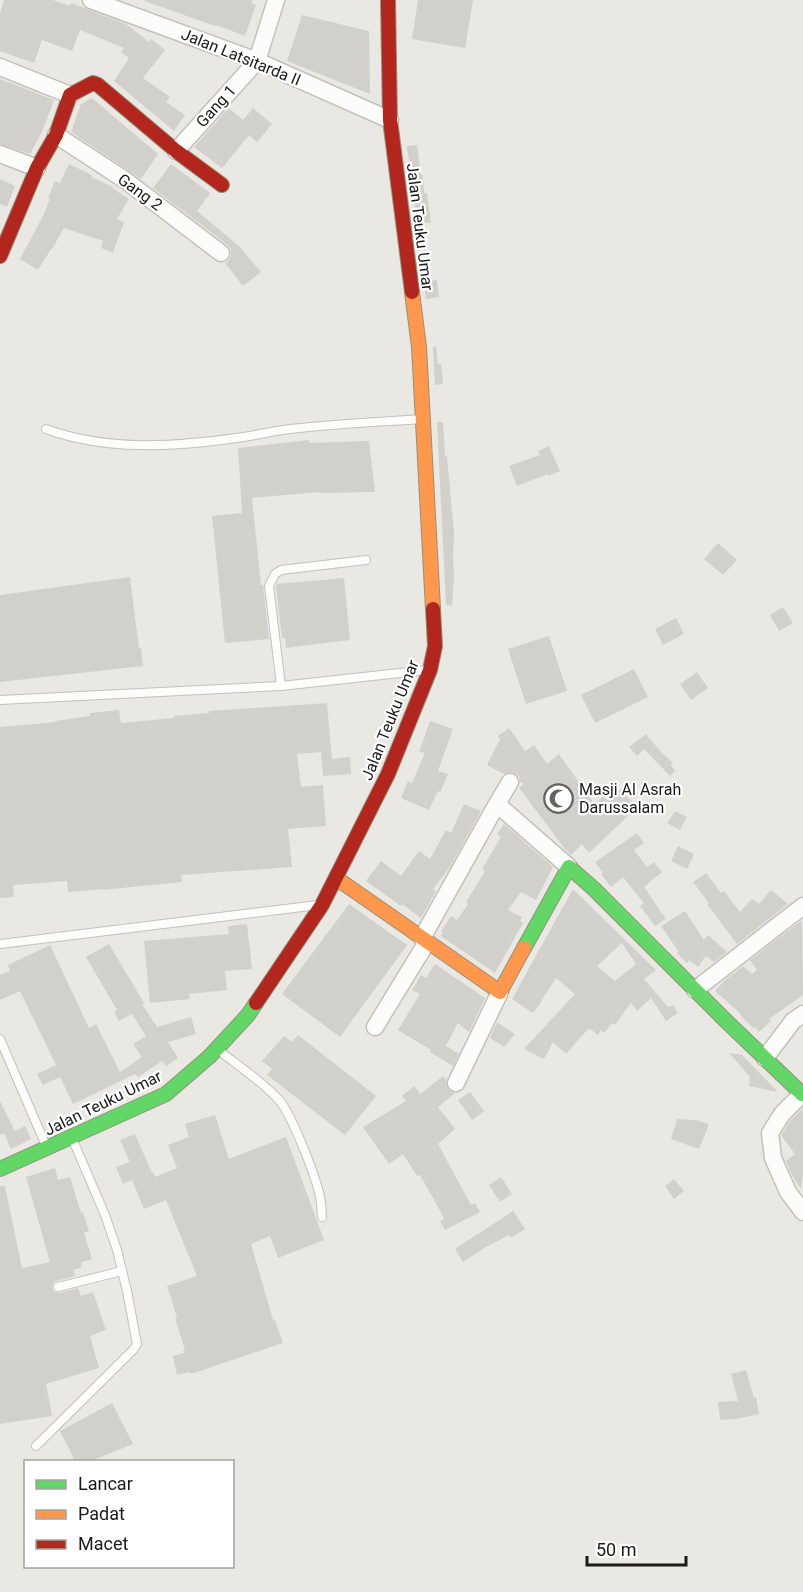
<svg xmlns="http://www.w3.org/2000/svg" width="803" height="1592" font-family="Roboto,sans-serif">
  <rect width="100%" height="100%" fill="#eae8e2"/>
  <!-- building -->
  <path fill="#d2d0cb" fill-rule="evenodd" d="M4 0H53L70 6 71 3 126 24 149 42 151 39 165 50 143 78 170 97 166 102 185 115 174 131 114 81 129 58 121 52 124 48 80 30 72 51 42 40 34 63 0 51V13Z
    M145 0H253L251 3 256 5 245 36 216 25 215 26 184 15 145 1Z
    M418 0H473L465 48 412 39Z
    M302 15 369 31 370 94 287 61Z
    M0 79 54 100 42 132 30 154 0 144Z
    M92 98 158 154 141 179 71 132 81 104Z
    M229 108 243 120 253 108 272 124 257 142 249 135 222 168 194 147Z
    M417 145 421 175H423L424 193H427L431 223H424L423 228 418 229 407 146Z
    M69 164 92 175 91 177 113 187 112 188 129 199 117 219 124 222 113 253 101 248 103 241 64 228 52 249H51L38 270 20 259 43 216 50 199 48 198 55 181 60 183Z
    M171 164 210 193 197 211 240 247 261 272 243 286 225 263 229 260 231 255V250L228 245 153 188Z
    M0 179 15 186 7 207 0 204Z
    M437 280 439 297 426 299 424 281Z
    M433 347H436L438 364H441L443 384 435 385Z
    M437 422H443L445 456H447L454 532 453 556 454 576 452 606 446 605Z
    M309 440V443L369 441 375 492 319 493V492L252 498 261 585H263L269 639 225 643 212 516 242 513 238 448Z
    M549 446 560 471 549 476 548 474 517 486 509 466 540 455 538 451Z
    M718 543 737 560 723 575 704 559Z
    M130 577 139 648H141L143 666 0 682V595Z
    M344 578 350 640 286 648 285 638H282L276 587 277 584Z
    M783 607 793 623 779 631 770 615Z
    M676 618 684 634 663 645 655 629Z
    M549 636 567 691 526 704 508 649Z
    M634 669 648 697 595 723 581 695Z
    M697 672 708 688 691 700 680 684Z
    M327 703 332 759 350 757 351 774 323 776 321 752 297 754 301 787 323 785 326 826 288 829 292 867 181 875 182 882 102 890V889L68 892 67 881 13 885 14 897 0 898V727L56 722 55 721 90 716V713L119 710 121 723 174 718V716L209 713V711Z
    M430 721 453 729 438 771 448 774 440 792 438 791 429 810 401 798 408 781 412 783 425 753 419 752Z
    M509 728 525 751 534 745 547 764 559 754 595 805 603 796 608 801 620 789 637 807 589 853 582 844 572 854H570L565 849 519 788 524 784 520 782 519 776 511 772 504 774 487 765 500 739 498 736Z
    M646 734 661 752 673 763 671 765 675 771 670 776 644 749 637 756 629 747Z
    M464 804 481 811 450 867 433 889 436 891 421 918 402 904 401 906 366 881 381 861 401 876 419 851 430 859 446 830 451 833Z
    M675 811 687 817 680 830 667 823Z
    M504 824 553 867 536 900 521 892 508 910 522 917 520 921 523 923 495 973 441 936 443 933 441 932 451 916 457 920 468 904 466 902 485 871 482 869 501 837 497 834Z
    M637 833 644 843 634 850 647 867 654 862 662 872 644 887 666 919 655 926 640 906 644 903 623 877 611 887 601 874 603 873 595 862Z
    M678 846 694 854 687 869 671 861Z
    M706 873 721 893 724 891 740 912 752 899 759 904 771 890 788 904 737 944 707 904 709 903 693 882Z
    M573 889 656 970 644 979 668 1007 673 1005 678 1013 666 1021 651 998 637 1011 631 1003 615 1025 612 1023 604 1033 601 1030 598 1035 589 1028 566 1054 553 1042 544 1059 524 1049 575 994 556 978 541 1001H542L533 1013 512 999ZM622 943 636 964 615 981 597 966Z
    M349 904 407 945 340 1037 282 994Z
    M685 911 704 940 708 935 727 952 714 962 706 956 698 967 689 960 687 963 677 953 679 952 661 926Z
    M802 920 803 995 769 1019 771 1021 759 1032 755 1027 753 1028 740 1015 741 1014 715 991 725 980 743 966 752 974 757 970 750 960Z
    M247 924 252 969 225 971 227 990 189 994 190 999 150 1003 144 941 229 934 228 926Z
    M109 944 144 1003 142 1004 157 1027 191 1017 196 1034 168 1042 178 1058 166 1066 162 1061 138 1077 135 1074 73 1104 60 1077 43 1085 37 1074 56 1065 20 991 0 1000V975L10 971 8 965 50 945 89 1028 96 1024 120 1072 142 1057 133 1044 146 1036 132 1014 119 1021 114 1012 117 1010 86 957Z
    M435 964 485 998 469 1032 458 1023 446 1046 459 1054 453 1066 430 1052 431 1050 398 1030 420 994 412 990 421 975 426 978Z
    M497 1022 515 1034 504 1047 490 1038Z
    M298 1035 376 1096 345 1135 267 1075 272 1069 262 1061 284 1036 292 1042Z
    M729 1053 742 1055 778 1092 749 1086 750 1077Z
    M443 1076 446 1080V1084L448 1089 455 1093 438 1107 455 1129 438 1144 471 1205 475 1203 480 1212 445 1230 440 1221 444 1219 437 1205 420 1175 417 1176 403 1154 389 1164 363 1127 406 1101 402 1096 414 1086 420 1094Z
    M470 1092 484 1111 472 1120 458 1100Z
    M0 1101 15 1131 25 1126 31 1139 11 1149 4 1133 0 1135Z
    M803 1108V1174L801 1189 792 1175 786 1161 795 1154 781 1135 790 1121Z
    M215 1115 229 1159 286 1137 324 1240 278 1258 270 1236 251 1244 273 1320H275L283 1343 191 1374 190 1372 177 1375 173 1356 184 1353 183 1351 185 1350 175 1318 177 1317 167 1286 197 1276 166 1200 144 1209 132 1180 123 1184 116 1167 130 1162 120 1140 135 1134 152 1173 153 1172 155 1177 177 1168 168 1145 189 1137 185 1124Z
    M677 1119 695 1120 709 1124 699 1149 671 1139Z
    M55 1168 58 1180 70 1177 81 1213 83 1212 89 1231 84 1233 92 1259 81 1262 82 1267 73 1270 75 1276 56 1281 53 1283 52 1288 54 1292 59 1293 78 1288 81 1296 93 1292 106 1330 90 1336 99 1368 46 1384 52 1416 0 1424V1186H5L22 1268 50 1262 26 1177Z
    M501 1177 512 1194 500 1202 489 1185Z
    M674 1179 684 1191 674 1199 665 1186Z
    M513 1211 525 1229 511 1238 509 1235 484 1248 463 1262 455 1249Z
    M746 1370 754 1398 756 1397 759 1414 736 1419 720 1420 718 1402 738 1401 731 1374Z
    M112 1403 133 1444 91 1461H75L60 1431Z"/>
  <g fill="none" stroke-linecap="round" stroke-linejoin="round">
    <defs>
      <path id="lane" d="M46 429C106 451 173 447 236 438 254 436 272 431 290 429 334 424 378 422 422 419
        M281 686 269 586 275 574 281 570 366 560
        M0 700 281 686 427 670
        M0 944 318 905
        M0 1039 47 1148
        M217 1049C237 1065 262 1081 279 1100 292 1115 319 1183 321 1203 322 1208 321 1213 322 1217
        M58 1287 122 1271
        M36 1446 133 1350 137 1344 127 1291 117 1250 105 1215 72 1138"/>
      <path id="street" d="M91 0 257 61 390 120
        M0 67 70 95
        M56 135 125 180 221 253
        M176 151 257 61 276 0
        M0 154 37 168
        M497 804 510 782
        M422 938 497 804 569 867
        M695 990 803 906
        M375 1027 427 942
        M765 1058 793 1021 803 1014
        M456 1083 500 992
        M802 1094 782 1114 770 1133 773 1158 788 1192 803 1212"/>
      <path id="fast" d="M524 948 569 867 594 889 724 1019 802 1094 803 1093
        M0 1169 166 1094 210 1056 248 1015 256 1003"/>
      <path id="slow" d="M412 292 419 347 433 609
        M336 878 500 992 524 948"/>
      <path id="jam" d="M388 0 390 120 412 292
        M0 256 37 168 56 135 70 95 93 83 98 85 176 151 222 185
        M256 1003 322 905 388 774 430 670 435 646 433 609"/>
    </defs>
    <!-- lane casing -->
    <use href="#lane" stroke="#c2c1be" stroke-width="10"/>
    <!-- street casing -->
    <use href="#street" stroke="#c2c1be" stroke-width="19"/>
    <!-- fast casing -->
    <use href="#fast" stroke="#90937a" stroke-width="16"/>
    <!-- slow casing -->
    <use href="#slow" stroke="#90937a" stroke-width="16"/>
    <!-- jam casing -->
    <use href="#jam" stroke="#90937a" stroke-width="16"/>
    <!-- lane -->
    <use href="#lane" stroke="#fcfcfb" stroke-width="8"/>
    <!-- street -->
    <use href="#street" stroke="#fcfcfb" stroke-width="16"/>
    <!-- fast -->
    <use href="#fast" stroke="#63d668" stroke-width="14"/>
    <!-- slow -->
    <use href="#slow" stroke="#ff974d" stroke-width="14"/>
    <!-- jam -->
    <use href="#jam" stroke="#b3261e" stroke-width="14"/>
  </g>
  <!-- icons -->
  <defs>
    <symbol id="mosque-ring" viewBox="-11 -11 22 22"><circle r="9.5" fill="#fff" stroke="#636260" stroke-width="1.5"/><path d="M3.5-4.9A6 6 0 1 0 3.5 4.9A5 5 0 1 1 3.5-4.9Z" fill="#636260"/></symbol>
  </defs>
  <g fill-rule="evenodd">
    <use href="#mosque-ring" x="542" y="782" width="33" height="33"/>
  </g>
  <g text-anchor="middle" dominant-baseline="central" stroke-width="4.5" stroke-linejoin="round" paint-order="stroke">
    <!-- street labels -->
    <g font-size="16" fill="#1a1a1a" stroke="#fff">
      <text transform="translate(241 57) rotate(22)">Jalan Latsitarda II</text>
      <text transform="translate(216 106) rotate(-48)">Gang 1</text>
      <text transform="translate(140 192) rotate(36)">Gang 2</text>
      <text transform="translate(420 227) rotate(83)">Jalan Teuku Umar</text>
      <text transform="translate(390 720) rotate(-68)">Jalan Teuku Umar</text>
      <text transform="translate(103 1103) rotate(-26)">Jalan Teuku Umar</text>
    </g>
    <!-- poi labels -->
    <g font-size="16" fill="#1a1a1a" stroke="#fff" text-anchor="start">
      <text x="579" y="789">Masji Al Asrah<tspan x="579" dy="18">Darussalam</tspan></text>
    </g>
  </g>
  <!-- legend -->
  <rect x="24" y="1460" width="210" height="108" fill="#ffffff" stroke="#a3a3a3" stroke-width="1.5"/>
  <rect x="36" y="1480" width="30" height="9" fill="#63d668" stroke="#a3a3a3" stroke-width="1.5"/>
  <text x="78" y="1490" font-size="18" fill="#1a1a1a">Lancar</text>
  <rect x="36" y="1510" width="30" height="9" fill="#ff974d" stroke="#a3a3a3" stroke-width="1.5"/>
  <text x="78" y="1520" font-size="18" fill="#1a1a1a">Padat</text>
  <rect x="36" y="1540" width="30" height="9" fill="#b3261e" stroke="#a3a3a3" stroke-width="1.5"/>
  <text x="78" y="1550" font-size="18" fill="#1a1a1a">Macet</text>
  <!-- scale -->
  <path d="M587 1556v9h99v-9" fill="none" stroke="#1a1a1a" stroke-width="3"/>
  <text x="596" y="1556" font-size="18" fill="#1a1a1a" stroke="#ffffff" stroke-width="4.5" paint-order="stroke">50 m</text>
</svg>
